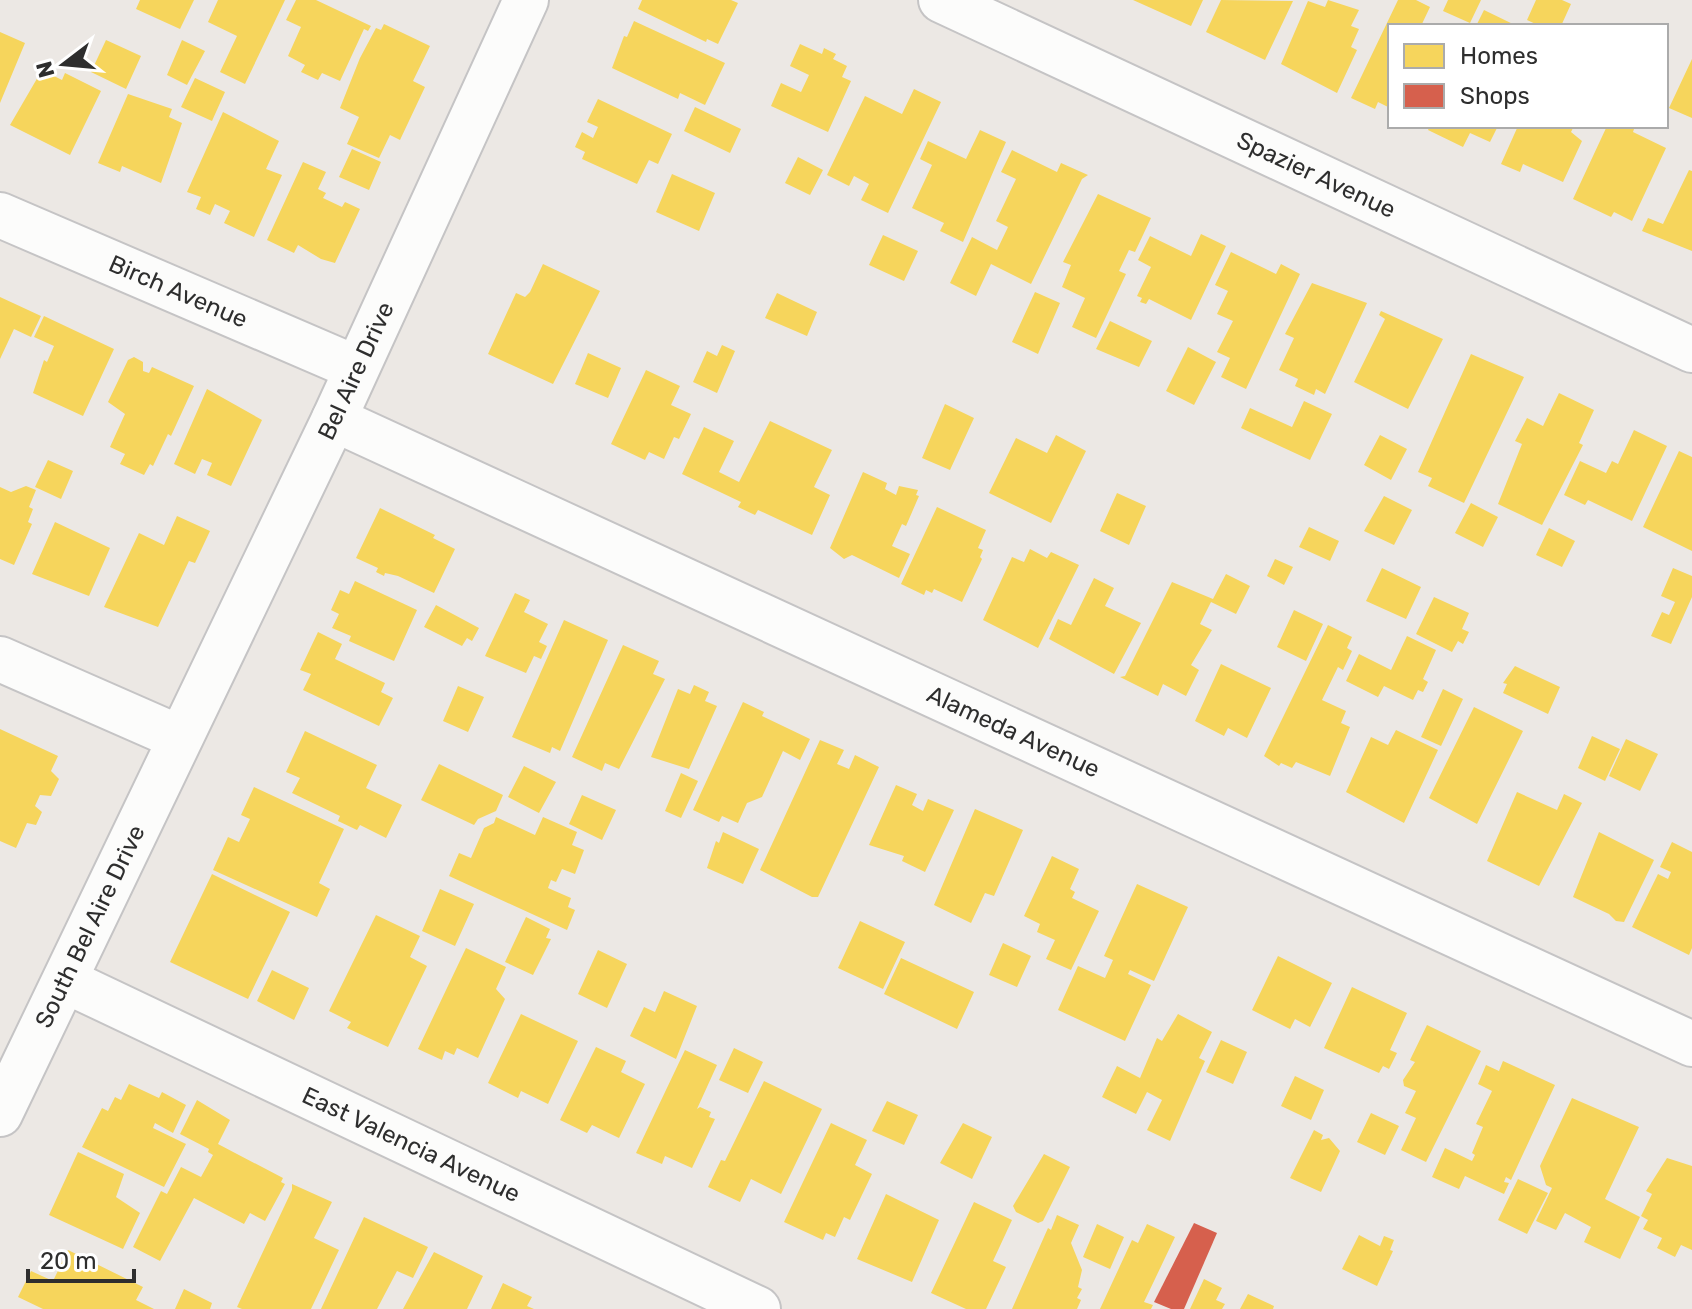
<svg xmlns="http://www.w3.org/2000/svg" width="1692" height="1309" font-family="Rubik,sans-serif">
  <rect width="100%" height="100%" fill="#ece8e4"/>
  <!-- homes -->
  <path fill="#f6d55c" d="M140 0H194L180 29 136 9Z
    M218 0H285L245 84 220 72 237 36 208 22Z
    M296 0H316L371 26 368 31 364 29 340 81 322 73 318 80 301 72 305 65 288 56 301 27 286 20Z
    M642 0H731L738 3 718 44 707 39 706 42 638 9Z
    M1133 0H1203L1191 26Z
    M1221 0 1293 1 1265 60 1206 32Z
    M1328 0 1359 10 1351 26 1359 29 1351 47 1357 50 1337 93 1281 64 1308 1 1325 7Z
    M1398 0H1416L1430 7 1421 26H1390V108L1378 102 1375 109 1351 98Z
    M1448 0H1481L1470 23 1443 11Z
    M1536 0H1562L1571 4 1561 26H1540L1527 20Z
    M1484 10 1517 26H1476Z
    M634 21 725 63 705 105 680 93 678 99 612 68 624 36 627 37Z
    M384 24 430 46 413 81 425 87 400 140 390 135 379 158 347 144 359 117 340 108 360 58 376 28 381 30Z
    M0 32 25 43 0 103Z
    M106 40 141 56 126 89 91 72Z
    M182 40 205 51 187 85 167 75Z
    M800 44 822 54 824 48 836 54 833 59 847 66 842 77 851 81 828 132 771 106 781 83 801 92 809 75 790 66Z
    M1692 59V118L1669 108Z
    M42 70 62 80 65 73 101 91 70 155 10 125Z
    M195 78 225 92 212 121 181 107Z
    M914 89 941 102 888 213 861 200 869 184 854 176 849 186 827 175 865 96 902 114Z
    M128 94 172 109 169 117 182 123 161 183 122 166 120 172 98 163Z
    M598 99 672 134 658 164 649 160 637 184 582 159 585 152 575 147 582 132 593 138 598 127 587 122Z
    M695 107 741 129 730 153 684 131Z
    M223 112 279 141 266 169 282 175 254 237 224 223 230 211 215 204 210 215 196 209 201 197 187 192Z
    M1430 126H1498L1490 142 1470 133 1463 147 1428 130Z
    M1518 126H1574L1571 132 1582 141 1563 182 1523 164 1520 172 1501 164Z
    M1607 126H1635L1633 132 1666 148 1632 221 1614 212 1611 217 1573 199Z
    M980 130 1006 142 963 242 940 231 944 223 912 208 932 165 920 159 928 141 966 159Z
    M352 149 381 162 369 190 339 177Z
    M1012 150 1057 172 1061 163 1088 175 1082 179 1031 284 991 264 976 296 950 283 972 237 997 250 1008 227 996 221 1016 179 1001 172Z
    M798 157 823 170 810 195 785 183Z
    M303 162 326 172 318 189 326 193 323 198 342 207 345 202 360 209 335 263 321 259 298 245 294 253 267 240Z
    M1689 170 1692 171V251L1642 231 1648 218 1663 224Z
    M672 174 715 193 699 231 656 212Z
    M1098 194 1151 218 1135 252 1129 250 1119 271 1126 274 1096 338 1072 327 1085 298 1062 287 1071 265 1063 262Z
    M1201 234 1226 246 1191 320 1149 299 1146 304 1140 302 1142 298 1137 296 1151 267 1138 260 1150 236 1191 256Z
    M883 235 918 251 904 281 869 265Z
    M1231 252 1276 274 1281 264 1300 274 1246 389 1221 377 1230 358 1217 352 1233 321 1217 314 1228 291 1215 285Z
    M543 264 600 291 553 384 488 354 516 293 525 297 530 292Z
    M1312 283 1367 303 1325 394 1316 389 1314 395 1295 386 1298 379 1279 370 1294 338 1285 334Z
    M1035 292 1060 303 1038 354 1012 342Z
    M777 293 817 312 807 336 765 318Z
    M0 297 41 316 31 337 14 329 0 359Z
    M1381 311 1443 339 1408 409 1354 382 1385 319 1379 315Z
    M44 316 114 349 83 416 33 393 44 360 47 362 54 346 34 337Z
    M1110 321 1152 341 1139 367 1096 349Z
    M722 345 735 351 717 393 693 382 707 351 717 356Z
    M1188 347 1216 362 1194 405 1166 391Z
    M588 353 621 368 608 398 575 384Z
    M1471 354 1524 377 1464 503 1428 486 1432 478 1418 472Z
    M134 357 143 362V371L149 373 152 367 194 386 171 436 168 434 153 466 150 464 144 475 120 464 125 454 110 447 125 414 108 402 128 360Z
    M646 370 680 386 671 405 691 414 679 439 674 437 664 459 649 452 645 460 611 444Z
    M207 389 262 420 231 486 207 475 212 463 202 459 195 474 174 464Z
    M1559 393 1594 410 1579 443 1583 445 1542 525 1498 504 1522 444 1515 441 1527 418 1543 426Z
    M1304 401 1332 414 1310 460 1241 428 1250 408 1292 427Z
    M945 404 974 418 950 470 922 458Z
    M770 421 832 450 814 487 830 495 812 535 758 510 755 515 738 507 741 502 682 474 704 427 734 441 719 472 739 482Z
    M1634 430 1667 446 1632 521 1588 500 1585 505 1564 495 1580 461 1606 473 1612 461 1618 464Z
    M1056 435 1086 451 1051 523 989 493 1016 438 1047 453Z
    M1380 435 1407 449 1391 480 1364 465Z
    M1679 451 1692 457V551L1643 527Z
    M48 460 73 471 61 499 35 487Z
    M863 472 887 483 885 489 896 495 899 486 918 490 916 495 919 496 906 526 902 524 892 546 910 554 899 578 852 555 844 559 830 548Z
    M26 486 36 490 29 507 33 509 28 522 32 524 14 565 0 559V487L11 492Z
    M1117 493 1146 506 1129 545 1100 531Z
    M1384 496 1412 510 1394 545 1364 531Z
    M1471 503 1498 517 1483 547 1455 533Z
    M937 507 986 530 978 548 983 550 980 557 982 559 962 602 934 589 932 593 926 590 924 595 901 584Z
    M380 508 435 535 433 538 455 549 434 593 398 576 385 573 384 576 376 572 378 568 356 558Z
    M177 516 210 531 195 563 189 561 158 627 104 607 139 533 164 545Z
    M55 522 110 548 89 596 32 574Z
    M1309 527 1339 541 1330 561 1299 547Z
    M1549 528 1575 541 1562 567 1536 555Z
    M1030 549 1047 558 1051 552 1079 565 1038 648 983 620 1012 557 1024 562Z
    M1275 559 1293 567 1284 585 1267 576Z
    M1382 568 1421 587 1406 619 1366 601Z
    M1673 568 1692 576V597L1671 644 1651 636 1662 612 1669 615 1675 602 1661 596Z
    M1226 574 1250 586 1236 614 1211 602 1200 624 1212 630 1191 665 1199 670 1186 696 1163 684 1158 696 1120 677 1125 676 1172 582 1213 599Z
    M1094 578 1114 588 1105 606 1141 623 1114 674 1049 639 1058 619 1071 625Z
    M355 581 417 610 394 661 349 641 351 636 332 628 339 614 331 610 340 590 349 594Z
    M515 593 530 600 524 612 548 624 539 642 547 646 541 659 534 656 526 673 485 656Z
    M1434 597 1469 613 1462 629 1469 632 1463 644 1458 641 1452 652 1416 634Z
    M436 605 479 628 472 641 467 638 462 646 424 627Z
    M1294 610 1323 624 1306 661 1277 647Z
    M564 620 608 640 560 751 552 747 550 753 512 737Z
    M1328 625 1352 637 1347 648 1352 651 1343 670 1338 667 1322 700 1346 711 1341 723 1350 727 1330 776 1296 762 1292 768 1281 763 1279 766 1264 756Z
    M318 632 342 644 335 659 385 683 381 692 393 698 379 726 303 690 311 674 300 670Z
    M1407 636 1436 650 1423 679 1428 682 1423 692 1418 690 1413 700 1384 686 1378 697 1346 681 1359 654 1391 670Z
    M623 645 659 661 653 674 665 679 619 769 605 763 602 771 572 757Z
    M1221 664 1271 688 1247 738 1228 728 1224 736 1195 721Z
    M1515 666 1560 687 1548 714 1503 693 1507 684 1503 683Z
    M694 685 709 692 705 701 717 706 689 769 651 757 678 689 690 694Z
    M458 686 484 697 468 732 443 721Z
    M1443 689 1463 699 1441 746 1421 737Z
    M743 702 764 712 762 716 810 739 800 760 783 751 762 797 747 803 738 823 722 816 719 822 693 810Z
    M1474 707 1523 731 1477 824 1429 798Z
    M0 729 58 756 51 771 59 779 51 796 40 795 35 806 42 812 36 825 27 823 16 848 0 841Z
    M1396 730 1438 750 1404 823 1346 792 1371 737 1388 745Z
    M305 731 377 765 366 788 402 805 386 838 360 825 357 830 338 821 340 816 292 793 300 778 286 772Z
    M1592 736 1620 749 1605 781 1578 768Z
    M1626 739 1658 754 1640 791 1609 776Z
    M820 740 844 750 837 764 849 769 855 755 879 767 818 897H812L760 870Z
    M439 764 503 795 496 811 478 819 474 825 421 800Z
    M524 766 556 782 539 813 508 797Z
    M681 773 698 781 681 818 665 811Z
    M896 785 917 794 912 805 923 811 928 799 954 810 925 872 902 861 904 856 869 845Z
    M254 787 344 829 319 883 330 889 317 917 213 870 228 837 239 842 250 819 241 815Z
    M1517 792 1557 810 1564 794 1582 803 1539 886 1487 861Z
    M582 795 616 810 602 840 569 824Z
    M975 809 1023 830 994 896 985 893 971 923 934 905Z
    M496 817 535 835 543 817 577 832 572 845 584 850 575 874 562 869 556 882 551 880 548 888 571 898 568 907 575 910 567 930 449 876 459 853 471 858 484 828 494 823Z
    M723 832 759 849 743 884 707 868 716 841 719 843Z
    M1599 832 1654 860 1624 922 1616 921 1609 914 1573 897Z
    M1672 842 1692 852V948L1689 955 1632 927 1658 874 1668 879 1671 872 1660 867Z
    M1052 856 1079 869 1070 889 1075 892 1072 898 1099 911 1071 970 1046 959 1055 940 1037 932 1040 924 1024 916Z
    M212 874 290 912 248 999 170 962Z
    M1137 884 1188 907 1154 981 1130 970 1128 974 1151 985 1125 1041 1058 1010 1078 966 1105 978 1113 960 1104 956Z
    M440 889 474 904 455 946 422 931Z
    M376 915 420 936 410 957 427 966 388 1047 347 1028 351 1022 329 1011Z
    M526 917 550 929 546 938 551 939 533 975 505 962Z
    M860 921 905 942 883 989 838 968Z
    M1003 943 1031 956 1017 987 989 975Z
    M466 948 506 967 496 989 505 999 478 1058 457 1048 454 1055 445 1051 442 1060 418 1049Z
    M598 950 627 964 607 1008 578 994Z
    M1278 956 1332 983 1310 1027 1295 1019 1290 1029 1252 1010Z
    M901 958 974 992 957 1029 884 994Z
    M272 970 309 988 294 1020 257 1001Z
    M1352 987 1407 1013 1390 1050 1397 1053 1389 1069 1383 1066 1379 1073 1324 1048Z
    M664 991 697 1006 676 1059 630 1036 644 1007 655 1012Z
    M521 1014 578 1041 548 1104 521 1091 518 1098 488 1083Z
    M1178 1014 1212 1032 1199 1058 1205 1061 1170 1141 1147 1130 1162 1100 1147 1092 1136 1114 1102 1097 1117 1066 1140 1078 1157 1038 1162 1041Z
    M1427 1025 1481 1051 1426 1162 1401 1150 1416 1118 1405 1113 1416 1091 1404 1086 1403 1080 1415 1062 1410 1060Z
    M1221 1040 1247 1052 1233 1084 1206 1072Z
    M596 1047 626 1061 621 1072 645 1084 619 1138 592 1125 587 1133 560 1120Z
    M734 1048 763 1062 748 1093 719 1080Z
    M685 1050 717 1065 697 1109 700 1107 711 1112 709 1117 715 1119 692 1168 665 1156 662 1164 636 1153Z
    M1503 1061 1555 1085 1511 1180 1506 1177 1504 1182 1509 1183 1504 1194 1465 1176 1459 1189 1432 1177 1445 1148 1472 1161 1475 1155 1472 1153 1483 1127 1476 1124 1492 1091 1478 1084 1486 1065 1499 1071Z
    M1295 1076 1324 1090 1311 1120 1281 1106Z
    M764 1081 822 1109 781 1194 751 1179 740 1202 708 1187 721 1160 725 1161Z
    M129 1084 159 1098 162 1092 186 1105 173 1133 155 1123 153 1128 186 1144 164 1187 82 1147 102 1108 108 1111 115 1097 121 1100Z
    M1572 1098 1639 1127 1605 1199 1640 1217 1620 1259 1584 1242 1591 1227 1565 1213 1556 1230 1536 1221 1552 1188 1546 1185 1540 1166Z
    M197 1100 230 1120 218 1144 283 1178 281 1182 285 1184 265 1221 250 1213 244 1224 194 1198 160 1261 133 1247 161 1191 167 1194 181 1167 201 1177 213 1155 208 1152 209 1149 180 1134Z
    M887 1101 918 1115 904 1145 872 1131Z
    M1371 1113 1399 1126 1385 1155 1357 1142Z
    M831 1123 867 1140 855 1165 872 1174 850 1220 844 1217 835 1237 826 1233 823 1240 784 1222Z
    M963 1123 992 1137 972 1179 940 1163Z
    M1314 1130 1323 1135 1321 1140 1329 1138 1340 1151 1321 1192 1290 1178Z
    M78 1152 124 1174 116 1197 140 1213 123 1249 49 1215Z
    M1044 1154 1070 1167 1043 1221 1038 1223 1016 1212 1013 1206Z
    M1667 1158 1692 1166V1250L1681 1245 1675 1257 1657 1248 1662 1238 1643 1229 1648 1220 1641 1216 1652 1194 1646 1191Z
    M1518 1179 1548 1193 1527 1234 1498 1220Z
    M292 1184 332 1202 314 1238 339 1250 311 1309H242L237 1307 292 1190Z
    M886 1194 939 1220 912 1282 857 1259Z
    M974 1202 1012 1220 993 1261 1006 1267 986 1309H966L931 1293Z
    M1057 1215 1079 1225 1071 1243 1082 1270 1078 1287 1082 1289 1077 1298 1081 1300 1077 1309H1012L1048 1228 1051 1230Z
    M364 1217 428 1247 413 1278 397 1271 377 1309H321Z
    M1097 1224 1124 1237 1110 1269 1083 1257Z
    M1147 1224 1175 1237 1144 1302 1153 1305 1151 1309H1100L1132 1240 1138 1243Z
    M1359 1235 1380 1246 1384 1236 1394 1240 1390 1250 1393 1251 1377 1286 1342 1269Z
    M68 1250 143 1287 136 1300 154 1309H43L18 1297 31 1271 53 1281Z
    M434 1252 483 1276 467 1309H403Z
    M1204 1279 1222 1288 1216 1300 1225 1304 1222 1309H1190Z
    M503 1283 532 1297 527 1306 534 1309H491Z
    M184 1289 212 1303 210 1309H175Z
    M1248 1294 1274 1306 1273 1309H1240Z"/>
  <!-- shops -->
  <path fill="#d6604d" d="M1194 1223 1217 1233 1184 1309H1171L1154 1302Z"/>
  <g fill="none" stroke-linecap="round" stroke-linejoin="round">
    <defs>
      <g id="minor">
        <path id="s1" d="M941 0 1692 350"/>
        <path id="s2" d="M0 215 356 368"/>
        <path id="s3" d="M334 419 1692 1044"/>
        <path d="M0 659 180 738"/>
        <path id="s4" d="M66 981 758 1309"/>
        <path id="s5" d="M0 1114 334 419 526 0"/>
      </g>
    </defs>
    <!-- minor casing -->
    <use href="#minor" stroke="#c5c4c5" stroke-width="48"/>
    <!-- minor -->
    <use href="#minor" stroke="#fcfcfb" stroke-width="44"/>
  </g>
  <g text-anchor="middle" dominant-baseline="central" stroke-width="8" stroke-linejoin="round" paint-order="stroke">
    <!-- street labels -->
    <g font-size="24" fill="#2e2e2e" stroke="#fff">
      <text stroke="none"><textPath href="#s1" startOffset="414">Spazier Avenue</textPath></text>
      <text stroke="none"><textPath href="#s2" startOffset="194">Birch Avenue</textPath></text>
      <text stroke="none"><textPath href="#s5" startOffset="824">Bel Aire Drive</textPath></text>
      <text stroke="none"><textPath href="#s3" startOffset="748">Alameda Avenue</textPath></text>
      <text stroke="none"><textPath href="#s5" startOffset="208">South Bel Aire Drive</textPath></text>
      <text stroke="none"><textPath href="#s4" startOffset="382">East Valencia Avenue</textPath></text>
    </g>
  </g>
  <!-- legend -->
  <rect x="1388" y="24" width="280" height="104" fill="#ffffff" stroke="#ababab" stroke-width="2"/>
  <rect x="1404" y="44" width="40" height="24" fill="#f6d55c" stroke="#ababab" stroke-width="2"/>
  <text x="1460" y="64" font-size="24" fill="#2e2e2e">Homes</text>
  <rect x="1404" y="84" width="40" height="24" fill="#d6604d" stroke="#ababab" stroke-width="2"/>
  <text x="1460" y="104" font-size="24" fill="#2e2e2e">Shops</text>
  <!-- north arrow -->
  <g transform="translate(64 64) rotate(254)" stroke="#ffffff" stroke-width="6" paint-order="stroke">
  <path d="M0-6L14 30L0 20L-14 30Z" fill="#2e2e2e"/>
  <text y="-12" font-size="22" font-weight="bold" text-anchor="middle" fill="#2e2e2e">N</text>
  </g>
  <!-- scale -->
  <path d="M28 1269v12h106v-12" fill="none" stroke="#2e2e2e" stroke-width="4"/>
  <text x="40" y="1269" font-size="24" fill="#2e2e2e" stroke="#ffffff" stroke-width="6" paint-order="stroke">20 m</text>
</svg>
